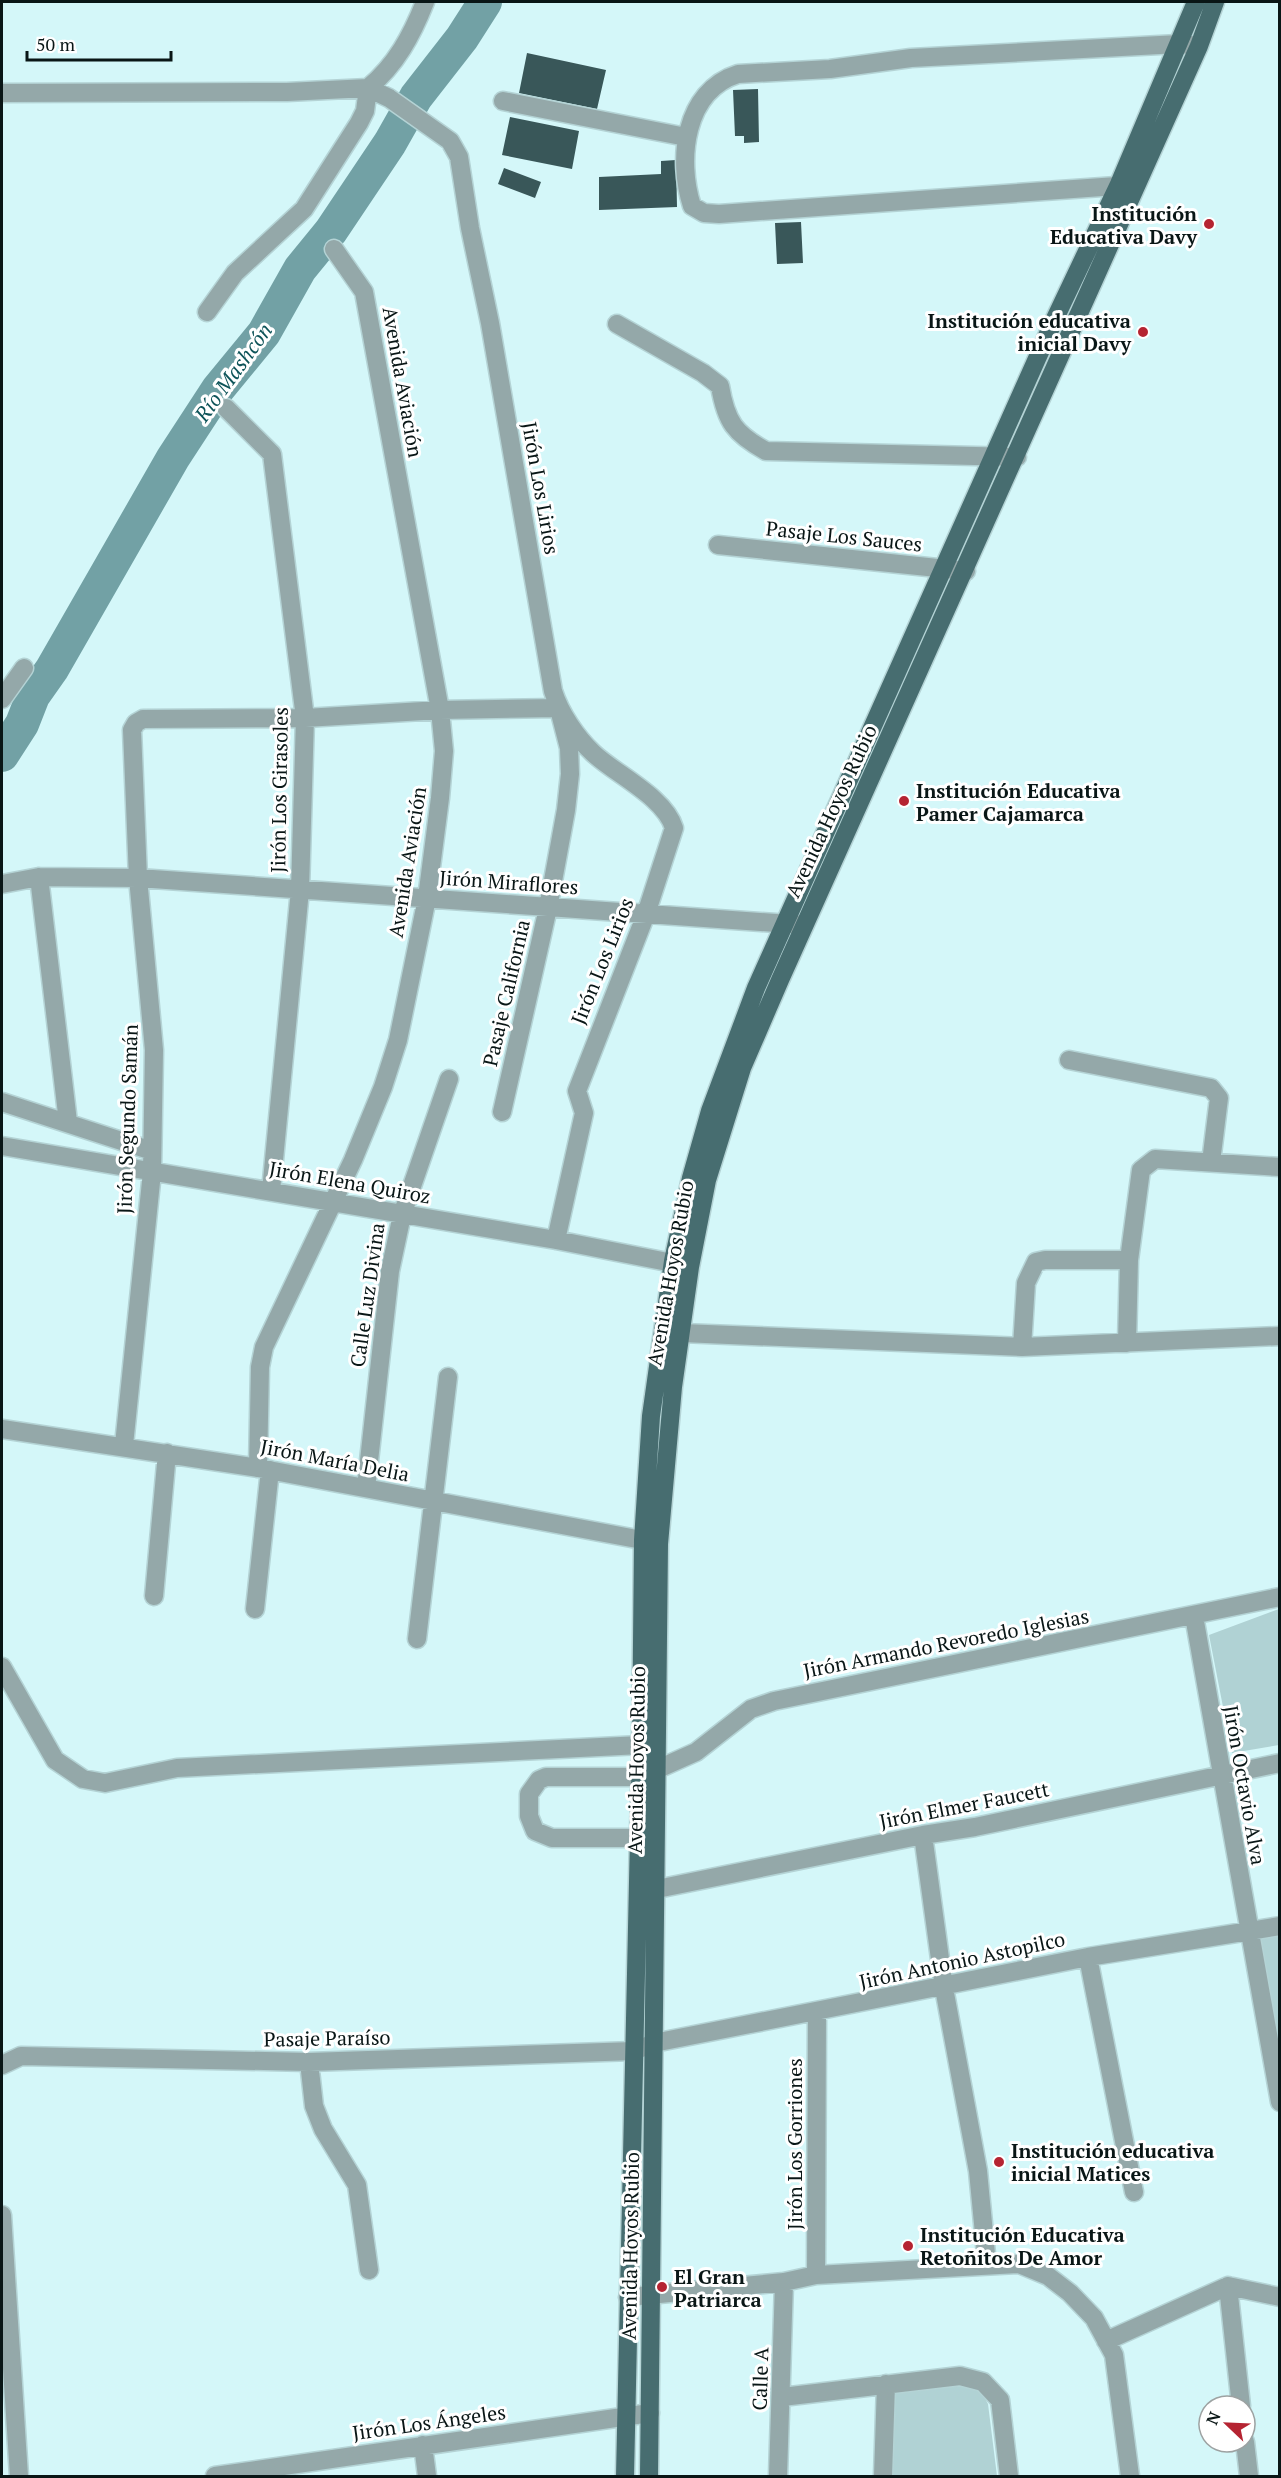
<svg xmlns="http://www.w3.org/2000/svg" width="1281" height="2478" font-family="'PT Serif',serif">
  <rect width="100%" height="100%" fill="#d4f7f9"/>
  <!-- green -->
  <path fill="#b0d2d4" d="M1279 1609V1745L1232 1753 1209 1635Z
    M1279 1934V2046L1260 1937Z
    M964 2386C977 2388 982 2392 988 2404L997 2476H891L894 2392Z"/>
  <g fill="none" stroke-linecap="round" stroke-linejoin="round">
    <!-- river -->
    <path stroke="#72a1a5" stroke-width="34" d="M2 755 22 724 33 696 52 669 173 458 218 389 264 333 300 269 331 231 390 143 416 97 462 38 485 2"/>
  </g>
  <!-- building -->
  <path fill="#395759" d="M527 53 606 70 597 109 519 93Z
    M758 89 759 142 744 143V136H735L733 90Z
    M510 117 579 131 572 169 502 155Z
    M676 160 677 207 599 210V177L661 174V161Z
    M504 168 541 182 535 198 498 184Z
    M801 222 803 263 777 264 775 223Z"/>
  <g fill="none" stroke-linecap="round" stroke-linejoin="round">
    <defs>
      <path id="minor" d="M2 93 287 92 368 88 389 98 450 141 459 157 470 228 490 323 553 691C560 713 576 737 593 753 615 774 665 797 674 828L646 914 577 1091 584 1113 556 1240
        M503 101 686 137
        M1131 185 719 214 704 213 692 206C677 160 684 91 738 74L830 69 911 58 1179 44 1191 45
        M207 312 235 273 304 209 359 123 365 111 368 88C396 65 412 35 425 2
        M617 324 703 373 720 386C726 422 735 434 766 451L1017 457
        M226 408 272 454 305 718 300 890 271 1191
        M718 545 966 571
        M2 699 24 668
        M39 877 68 1122
        M2 884 39 877 138 878 804 925
        M1069 1060 1211 1088 1219 1098 1211 1162
        M2 1102 152 1151
        M502 1112 548 908 566 810 570 774 569 748 561 717
        M2 1146 556 1240 688 1266
        M682 1333 1022 1347 1280 1336
        M1127 1343 1129 1260 1141 1170 1155 1159 1280 1167
        M1022 1347 1026 1283 1036 1262 1045 1260H1129
        M2 1429 258 1468 658 1543
        M124 1445 152 1172 154 1050 138 878 132 730 136 723 143 719 305 718 440 710 558 708
        M258 1468 260 1367 264 1347 353 1160 383 1087 398 1040 427 898 440 798 444 751 440 710 364 292 334 249
        M366 1488 390 1271 402 1215 449 1079
        M154 1596 167 1453
        M255 1609 270 1470
        M1194 1616 1280 2102
        M417 1639 448 1377
        M2 1667 55 1760 83 1779 105 1783 177 1768 641 1745
        M923 1835 944 1988 978 2171 987 2265
        M639 1838H552L535 1831 529 1816V1794L539 1780 546 1777H640L696 1752 751 1709 774 1701 1280 1597
        M657 1889 923 1835 975 1827 1280 1763
        M1088 1957 1134 2192
        M309 2062 314 2106 323 2129 357 2185 369 2270
        M2 2065 21 2056 309 2062 634 2051 654 2043 1088 1957 1280 1926
        M2 2215 19 2476
        M816 2275 817 2012
        M1228 2286 1241 2406
        M628 2297 784 2282 816 2275 1019 2264 1048 2276 1070 2293 1094 2318 1114 2355 1130 2476
        M1106 2341 1228 2286 1280 2297
        M782 2397 960 2376 983 2382 1000 2400 1009 2476
        M1245 2442 1249 2476
        M423 2445 427 2476
        M215 2476 650 2413
        M778 2476 784 2282
        M883 2476 886 2384"/>
      <path id="major" d="M625 2476 641 1745 643 1540 651 1416 673 1261 691 1178 710 1111 756 988 1052 325 1119 184 1196 2
        M649 2476 659 1544 673 1387 690 1267 707 1180 742 1068 780 980 1199 46 1215 2"/>
    </defs>
    <!-- minor casing -->
    <use href="#minor" stroke="#b4d3d5" stroke-width="21"/>
    <!-- major casing -->
    <use href="#major" stroke="#b4d3d5" stroke-width="21"/>
    <!-- minor -->
    <use href="#minor" stroke="#94a8a9" stroke-width="18"/>
    <!-- major -->
    <use href="#major" stroke="#476d70" stroke-width="18"/>
  </g>
  <!-- markers -->
  <g fill="#b52432" stroke="#fff" stroke-width="2">
    <circle cx="1209" cy="224" r="6"/>
    <circle cx="1143" cy="332" r="6"/>
    <circle cx="904" cy="801" r="6"/>
    <circle cx="999" cy="2162" r="6"/>
    <circle cx="908" cy="2246" r="6"/>
    <circle cx="662" cy="2287" r="6"/>
  </g>
  <g text-anchor="middle" dominant-baseline="central" stroke-width="6" stroke-linejoin="round" paint-order="stroke">
    <!-- poi labels -->
    <g font-size="20" font-weight="bold" fill="#091616" stroke="#fff" text-anchor="start">
      <text x="1197" y="213" text-anchor="end">Institución<tspan x="1197" dy="23">Educativa Davy</tspan></text>
      <text x="1131" y="320" text-anchor="end">Institución educativa<tspan x="1131" dy="23">inicial Davy</tspan></text>
      <text x="916" y="790">Institución Educativa<tspan x="916" dy="23">Pamer Cajamarca</tspan></text>
      <text x="1011" y="2150">Institución educativa<tspan x="1011" dy="23">inicial Matices</tspan></text>
      <text x="920" y="2234">Institución Educativa<tspan x="920" dy="23">Retoñitos De Amor</tspan></text>
      <text x="674" y="2276">El Gran<tspan x="674" dy="23">Patriarca</tspan></text>
    </g>
    <!-- street labels -->
    <g font-size="20" fill="#091616" stroke="#fff">
      <text transform="translate(403 382) rotate(80)">Avenida Aviación</text>
      <text transform="translate(541 488) rotate(80)">Jirón Los Lirios</text>
      <text transform="translate(844 536) rotate(6)">Pasaje Los Sauces</text>
      <text transform="translate(279 790) rotate(-89)">Jirón Los Girasoles</text>
      <text transform="translate(831 811) rotate(-65)">Avenida Hoyos Rubio</text>
      <text transform="translate(407 862) rotate(-81)">Avenida Aviación</text>
      <text transform="translate(509 882) rotate(4)">Jirón Miraflores</text>
      <text transform="translate(602 961) rotate(-68)">Jirón Los Lirios</text>
      <text transform="translate(506 993) rotate(-77)">Pasaje California</text>
      <text transform="translate(127 1119) rotate(-88)">Jirón Segundo Samán</text>
      <text transform="translate(350 1182) rotate(10)">Jirón Elena Quiroz</text>
      <text transform="translate(670 1273) rotate(-80)">Avenida Hoyos Rubio</text>
      <text transform="translate(367 1295) rotate(-82)">Calle Luz Divina</text>
      <text transform="translate(335 1460) rotate(11)">Jirón María Delia</text>
      <text transform="translate(946 1643) rotate(-11)">Jirón Armando Revoredo Iglesias</text>
      <text transform="translate(636 1760) rotate(-89)">Avenida Hoyos Rubio</text>
      <text transform="translate(1245 1785) rotate(80)">Jirón Octavio Alva</text>
      <text transform="translate(964 1805) rotate(-11)">Jirón Elmer Faucett</text>
      <text transform="translate(962 1960) rotate(-12)">Jirón Antonio Astopilco</text>
      <text transform="translate(327 2038) rotate(-1)">Pasaje Paraíso</text>
      <text transform="translate(794 2144) rotate(-90)">Jirón Los Gorriones</text>
      <text transform="translate(630 2246) rotate(-89)">Avenida Hoyos Rubio</text>
      <text transform="translate(760 2379) rotate(-88)">Calle A</text>
      <text transform="translate(429 2422) rotate(-8)">Jirón Los Ángeles</text>
    </g>
    <!-- water labels -->
    <g font-size="21" font-style="italic" fill="#0e5459" stroke="#fff">
      <text transform="translate(233 372) rotate(-54)">Río Mashcón</text>
    </g>
  </g>
  <!-- border -->
  <rect width="1281" height="2478" fill="none" stroke="#091616" stroke-width="6"/>
  <!-- north arrow -->
  <g transform="translate(1227 2424) rotate(293)"><circle r="28" fill="#ffffff" stroke="#9da2a2" stroke-width="1.5"/>
  <path d="M0-4.5L10 22L0 15L-10 22Z" fill="#b52432"/>
  <text y="-9" font-size="16" font-weight="bold" text-anchor="middle" fill="#091616">N</text>
  </g>
  <!-- scale -->
  <path d="M27 51v9h144v-9" fill="none" stroke="#091616" stroke-width="3"/>
  <text x="36" y="51" font-size="18" fill="#091616" stroke="#ffffff" stroke-width="4.5" paint-order="stroke">50 m</text>
</svg>
